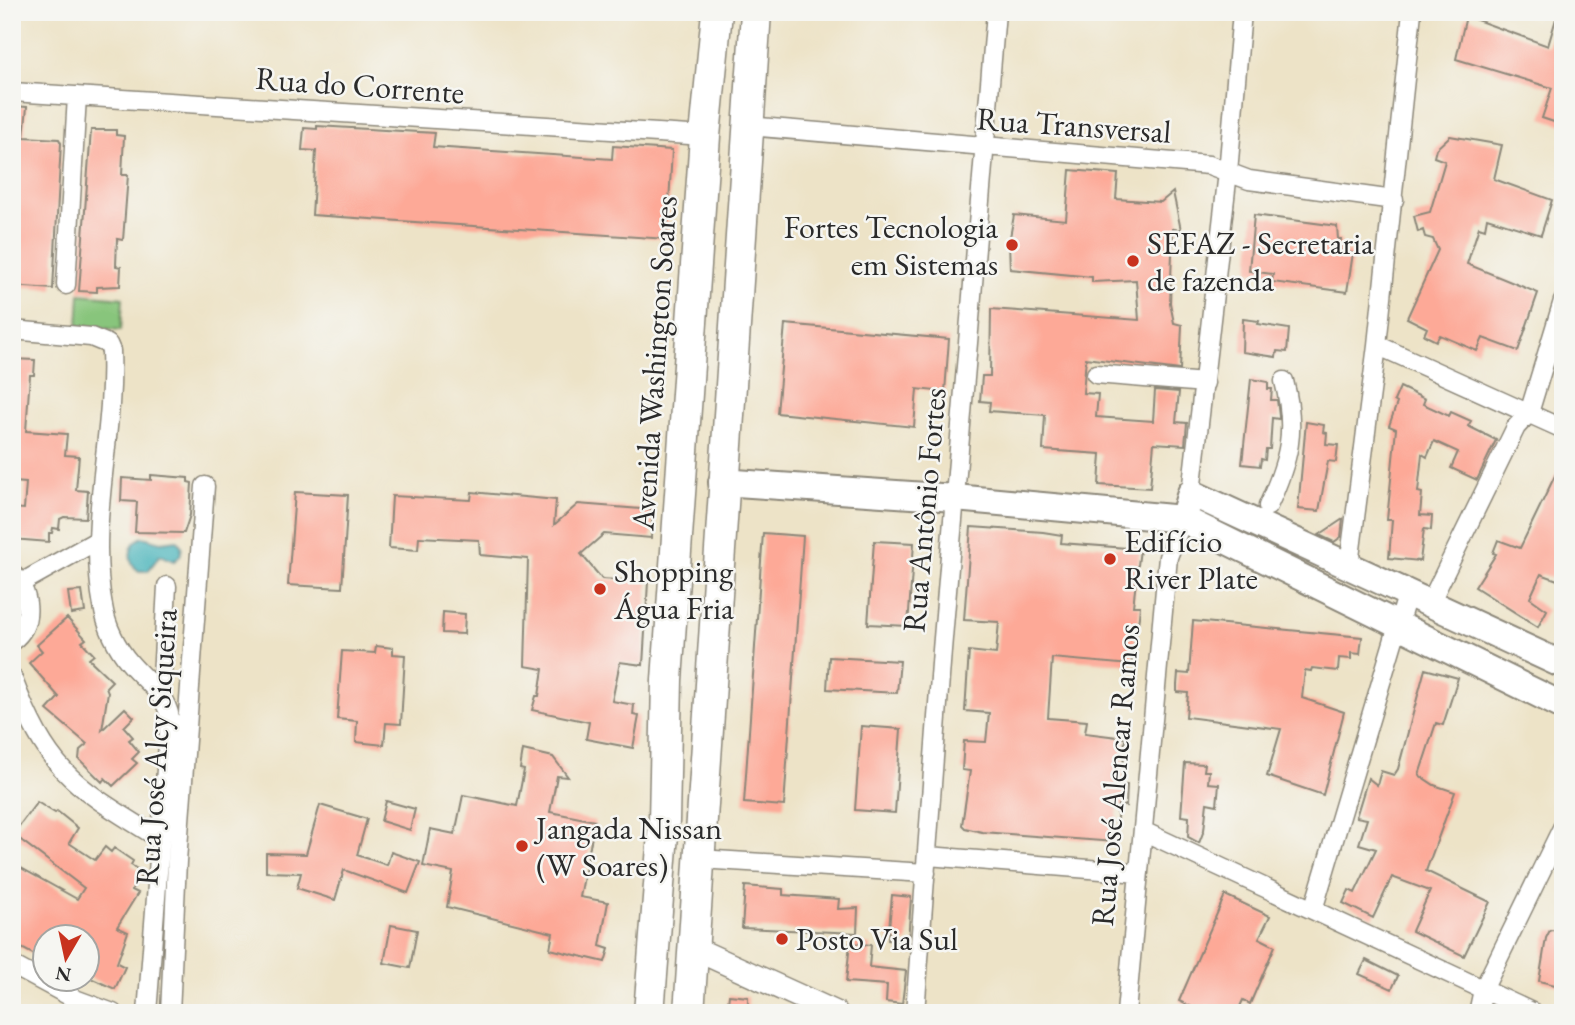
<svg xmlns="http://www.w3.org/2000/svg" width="1575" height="1025" font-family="'EB Garamond',serif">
  <rect width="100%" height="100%" fill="#f6f6f2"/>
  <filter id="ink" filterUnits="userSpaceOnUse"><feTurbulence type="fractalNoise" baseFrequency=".0143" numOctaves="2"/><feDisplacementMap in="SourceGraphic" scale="14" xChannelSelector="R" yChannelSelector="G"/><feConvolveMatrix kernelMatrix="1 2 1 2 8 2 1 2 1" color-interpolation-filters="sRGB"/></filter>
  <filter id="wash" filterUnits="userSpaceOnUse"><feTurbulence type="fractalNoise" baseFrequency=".00686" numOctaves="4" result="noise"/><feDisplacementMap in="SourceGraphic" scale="28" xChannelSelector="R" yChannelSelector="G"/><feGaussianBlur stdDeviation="1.57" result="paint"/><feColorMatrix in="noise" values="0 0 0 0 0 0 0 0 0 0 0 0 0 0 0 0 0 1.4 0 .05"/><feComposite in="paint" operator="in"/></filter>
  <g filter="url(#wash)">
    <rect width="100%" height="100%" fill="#ede3c7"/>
    <!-- pitch -->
    <path fill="#88c57b" stroke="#5a7853" stroke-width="2" d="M80 294 123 298 121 330 78 326Z"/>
    <!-- water -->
    <path fill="#3fb0b8" stroke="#356e72" stroke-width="2" d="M143 537 161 542 177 540 182 547 180 556 174 561 160 555 148 571H139C126 562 128 543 143 537Z"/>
    <g id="blocks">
      <!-- building -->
      <path fill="#fda997" d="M1558 12H1563V125L1542 118 1552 88 1456 59 1466 16 1548 46Z
        M13 106 27 107 24 137 59 139 61 143 53 289 12 286Z
        M317 126 435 133 433 147 612 159 613 146 672 150 667 239 312 215 316 151 302 150 304 128 317 129Z
        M91 130H116V135L124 136 122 175H128L123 240 117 239 116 266 121 267 120 286 97 287V292L79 291Z
        M1450 136 1502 145 1494 179 1552 200 1541 235 1487 218 1485 229 1479 227 1467 264 1538 293 1518 351 1483 338 1477 351 1440 335 1436 341 1424 335 1427 328 1407 318 1438 250 1433 239 1425 237 1423 230 1418 232 1414 216 1430 212 1445 161 1434 157 1436 149Z
        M1070 170 1118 174 1116 199 1161 202 1173 192 1181 230 1173 229 1170 303 1174 323 1182 325 1180 370 1086 358 1083 393 1098 394 1096 417 1153 421 1155 390 1179 392 1176 422 1187 423 1185 445 1154 443 1150 488 1099 485 1101 454 1043 450 1045 415 989 411 990 402 980 401 982 376H990L991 309 1139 320 1136 280 1092 282V277L1010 269 1009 243 1014 215 1066 220Z
        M1254 215 1337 226 1338 239H1341L1340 251 1353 253 1347 292 1272 282 1273 274 1249 271Z
        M1243 319 1259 321 1258 324 1289 329 1287 352 1277 351 1276 357 1242 352Z
        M785 324 949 339 945 392 917 389 914 427 777 413Z
        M12 359 35 360 34 375H30L26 431 67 434 65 455 79 456 76 490 88 491 86 518 64 517 60 519 59 529 53 528 52 533H49V542L12 539V508L24 509 26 483 14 482 12 474Z
        M1251 379 1268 382V389H1272L1271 400H1277L1279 416V419L1272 418 1270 449H1266L1265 460 1261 459 1260 466 1242 464Z
        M1400 387 1425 399 1423 404 1449 416 1451 412 1471 421 1468 426 1496 440 1477 480 1451 468 1458 452 1434 441 1427 457 1422 454 1418 492 1422 493 1420 515 1432 516 1431 530 1424 529 1420 561 1389 558 1392 520H1387L1396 429 1389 426 1397 403 1394 401Z
        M1306 422 1324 425 1323 432 1327 433 1326 444 1338 445 1336 462 1328 461 1319 511 1298 509Z
        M1563 459V582L1541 574 1530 598 1547 610 1538 627 1475 587 1496 554 1493 553 1498 540 1520 548Z
        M151 475 188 478V482L192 483 190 515 184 533 135 532 137 502 121 501 122 478 151 480Z
        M295 492 348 495 342 588 288 585Z
        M472 492 556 500 554 525 578 504 653 510 651 538 604 534 581 554 602 579 648 582 643 665 620 662 612 701 634 705 633 715 639 716 633 748 586 739 589 722 532 710 536 696H539L543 669 525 666 528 559 480 555 479 540 419 537 418 550 389 548 392 496 471 500Z
        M1343 519 1341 537 1334 542 1319 535Z
        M971 527 1043 532 1062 535 1061 543 1140 549 1133 606H1140L1139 617 1131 665 1052 658 1048 718 1087 721 1085 733 1125 738 1122 785H1127L1126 806 1118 805 1115 842 982 832 965 828 962 825 970 771 962 770 964 741 986 742 989 713 965 711 969 651 996 654 999 622 964 620Z
        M763 533 803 536 784 806 744 803Z
        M874 541 914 543 908 626 868 624Z
        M82 591 85 612 71 614 68 592Z
        M443 612 465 614 464 634 442 633Z
        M67 618 86 639 82 642 94 655 89 659 112 681 106 687 108 692 102 730 125 708 134 717 124 727 133 737 129 740 139 752 132 759 137 763 113 786 105 778 102 782 79 759 80 750 87 744 47 710 59 697 29 663 42 651 37 645Z
        M1193 621 1362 637 1360 654 1351 653V659L1339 658 1338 671 1312 668 1311 671 1305 670 1302 698 1344 712 1323 795 1267 776 1281 729 1186 717 1188 693 1177 692V685L1178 673 1189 674Z
        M376 646 393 648V654L405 655 401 724 386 723 384 745 356 742 357 721 337 719 342 651 375 653Z
        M829 657 900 661 897 693 827 689Z
        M1425 669 1458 678 1443 725 1436 723 1419 775 1434 785 1455 792 1426 871 1490 902 1464 956 1412 931 1430 891 1392 877 1373 918 1343 903 1349 890 1355 893 1376 849 1359 844 1367 819 1356 817 1368 778 1377 785 1381 771 1394 775 1398 769Z
        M861 726 901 729 895 813 855 810Z
        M523 750 553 757 568 777 557 776 550 812 595 821 580 897 608 902 600 946 609 949 605 962 550 949 553 933 447 907 453 872 423 866 430 829 455 834 463 795 517 806 524 770 520 769Z
        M1185 763 1205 764 1204 771H1209L1208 783 1219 784 1217 805 1207 803 1204 830 1199 843 1188 837 1189 817 1181 816Z
        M386 801 415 809 410 830 381 821Z
        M37 802 55 813 57 811 78 828 69 843 95 860 105 847 111 852 114 848 133 861 131 865 143 873 132 890 138 893 117 927 128 932 117 963 125 967 115 989 88 977V937H46V961L12 943V863L77 899 84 888 13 834Z
        M320 805 367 819 357 855 387 865 391 852 420 862 408 893 344 870 335 900 297 888 301 873 266 872V853L306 854Z
        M745 886 783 889V895L839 899 838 909 858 908 857 933 742 928Z
        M892 895 911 897 908 942 888 940Z
        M1225 895 1270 916 1259 938 1275 946 1250 1004 1243 1000 1237 1013H1204L1179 1001Z
        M391 925 417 930 410 968 384 963Z
        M1550 930 1563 931V987L1539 981 1546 938Z
        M850 943 871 945 869 967 906 971 902 1004 886 1002 887 985 846 982Z
        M1366 960 1398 976 1392 989 1359 974Z
        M729 995 748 997V1013H727Z"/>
    </g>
  </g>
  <g filter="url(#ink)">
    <use href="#blocks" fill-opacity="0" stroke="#8c8779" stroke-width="2"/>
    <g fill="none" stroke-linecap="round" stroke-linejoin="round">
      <defs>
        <path id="minor" d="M12 92 705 136
          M747 126 1209 165 1249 180 1394 200
          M66 285 77 96
          M12 330 91 337 108 344 111 351C115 436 87 522 103 606 106 626 117 648 130 663 145 681 166 694 170 718L147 1013
          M1377 345 1563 429
          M1096 374 1205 383
          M1191 493 1228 172 1242 12
          M1268 506C1289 460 1297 431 1284 381
          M1349 565 1377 345 1412 12
          M12 573C30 592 35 624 12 641
          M21 583 98 540
          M1430 603 1516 427 1529 413 1563 301
          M12 677C49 775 75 786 160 839
          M161 696 167 586
          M1143 831 1534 1013
          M928 856 1139 873
          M699 859 926 873
          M1313 910 1408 592
          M12 965 75 999 113 1013
          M170 1013 177 861 205 486
          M915 1013 942 650 996 12
          M1126 1013 1168 557 1183 519
          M1478 1013 1483 990 1563 826"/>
        <path id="tertiary" d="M693 948 836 1013"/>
        <path id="secondary" d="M722 482 955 498 1183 519 1563 706
          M1183 519 1191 493 1563 665"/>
        <path id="trunk" d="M649 1013 664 821 667 680 705 136 717 12
          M689 1013 756 12"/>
      </defs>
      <!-- minor casing -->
      <use href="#minor" stroke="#8c8779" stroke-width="21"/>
      <!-- tertiary casing -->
      <use href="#tertiary" stroke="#8c8779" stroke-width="26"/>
      <!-- secondary casing -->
      <use href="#secondary" stroke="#8c8779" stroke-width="30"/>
      <!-- trunk casing -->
      <use href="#trunk" stroke="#8c8779" stroke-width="33"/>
      <!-- minor -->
      <use href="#minor" stroke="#fff" stroke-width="18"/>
      <!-- tertiary -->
      <use href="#tertiary" stroke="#fff" stroke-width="23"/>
      <!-- secondary -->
      <use href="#secondary" stroke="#fff" stroke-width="26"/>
      <!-- trunk -->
      <use href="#trunk" stroke="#fff" stroke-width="30"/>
    </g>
  </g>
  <!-- markers -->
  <g fill="#c8321e" stroke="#f6f6f2" stroke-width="2.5">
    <circle cx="1012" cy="245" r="7"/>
    <circle cx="1133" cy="261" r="7"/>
    <circle cx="1110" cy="559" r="7"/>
    <circle cx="600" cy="589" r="7"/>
    <circle cx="522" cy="846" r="7"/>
    <circle cx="782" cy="939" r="7"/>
  </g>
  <g text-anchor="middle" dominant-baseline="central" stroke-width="5" stroke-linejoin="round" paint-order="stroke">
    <!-- street labels -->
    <g font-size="32" fill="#2b2b2b" stroke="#f6f6f2">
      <text transform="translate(360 85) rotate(4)">Rua do Corrente</text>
      <text transform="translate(1074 125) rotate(4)">Rua Transversal</text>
      <text transform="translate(654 363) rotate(-86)">Avenida Washington Soares</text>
      <text transform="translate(924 510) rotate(-85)">Rua Antônio Fortes</text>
      <text transform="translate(156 747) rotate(-86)">Rua José Alcy Siqueira</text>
      <text transform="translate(1115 775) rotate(-85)">Rua José Alencar Ramos</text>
    </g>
    <!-- poi labels -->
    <g font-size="32" fill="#2b2b2b" stroke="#f6f6f2" text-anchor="start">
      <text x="998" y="227" text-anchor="end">Fortes Tecnologia<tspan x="998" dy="37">em Sistemas</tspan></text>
      <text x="1147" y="243">SEFAZ - Secretaria<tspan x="1147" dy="37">de fazenda</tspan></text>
      <text x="1124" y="541">Edifício<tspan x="1124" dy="37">River Plate</tspan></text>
      <text x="614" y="571">Shopping<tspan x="614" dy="37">Água Fria</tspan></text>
      <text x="536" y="828">Jangada Nissan<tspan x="536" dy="37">(W Soares)</tspan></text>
      <text x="796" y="939">Posto Via Sul</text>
    </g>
  </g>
  <!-- margin -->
  <rect width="1575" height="1025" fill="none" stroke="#f6f6f2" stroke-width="42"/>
  <!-- north arrow -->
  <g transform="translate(66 958) rotate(189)"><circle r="33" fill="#f6f6f2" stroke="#a5a5a2" stroke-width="2"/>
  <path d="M0-5L12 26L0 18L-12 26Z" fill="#c8321e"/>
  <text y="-10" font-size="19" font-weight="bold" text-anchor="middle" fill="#2b2b2b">N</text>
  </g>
</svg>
